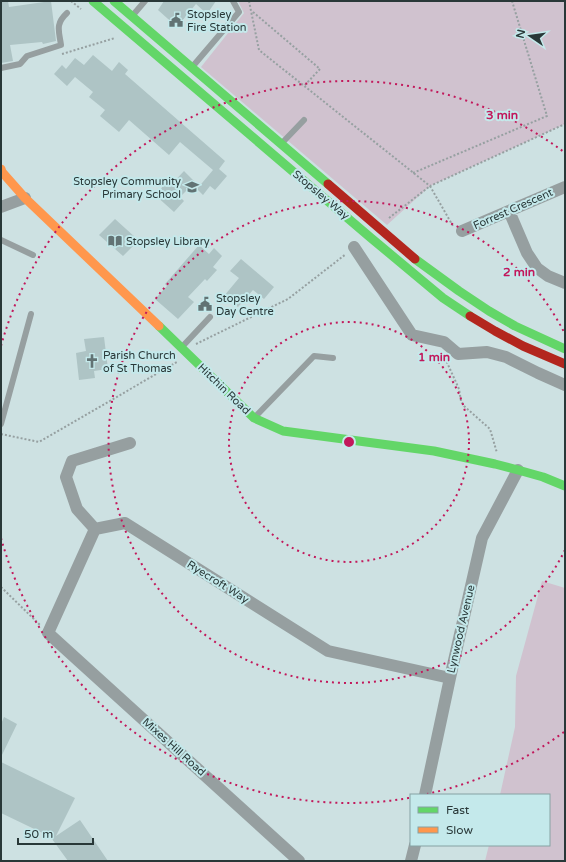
<svg xmlns="http://www.w3.org/2000/svg" width="566" height="862" font-family="'Varela Round',sans-serif">
  <rect width="100%" height="100%" fill="#cde1e2"/>
  <!-- green -->
  <path fill="#d0c2cf" d="M238 1H565V124L430 186 387 225 201 67 244 13Z
    M542 581 565 588V861H485L489 845H549V795H500L515 727 516 676Z"/>
  <!-- building -->
  <path fill="#aec4c5" d="M1 1H8L9 7 51 1 56 41 43 44 42 42 10 45 13 61 1 63Z
    M164 1H216L207 14 196 4 177 27 158 10Z
    M93 55 112 71 119 62 128 70 125 74 225 161 219 169 227 176 215 190 210 186 203 195 197 189 213 170 180 142 169 155 129 120 119 132 100 116 105 110 89 97 93 92 75 77 67 86 54 74 62 65 66 69 75 58 84 65Z
    M184 171 195 182 180 197 184 201 174 212 155 195 165 184 169 187Z
    M115 219 136 238 132 243 134 245 123 256 99 235Z
    M199 245 209 254 214 248 222 256 213 267 217 270 207 281 205 279 188 297 194 302 178 319 155 299 167 286 165 284Z
    M241 259 274 287 264 299 253 290 238 307 224 296 239 278 230 271Z
    M104 337 108 369 94 371 95 378 79 380 76 353 86 351 84 339Z
    M4 717 17 724 1 757V724Z
    M1 762 75 798 56 836 80 820 108 861H68L52 839 53 838 1 813Z"/>
  <g fill="none" stroke-linecap="round" stroke-linejoin="round">
    <!-- path -->
    <path stroke="#96a0a1" stroke-width="2" stroke-dasharray="2 2" stroke-linecap="butt" d="M71 1 81 9
      M249 1 259 50 430 186 565 124
      M253 12 320 69 304 86
      M62 54 115 38
      M413 173 547 116 512 1
      M389 218 430 186 453 226
      M196 344 288 299 346 254
      M445 358 459 389 461 401 464 406 490 429 497 453
      M1 434 39 442 177 362
      M1 587 40 625"/>
    <!-- lane -->
    <path stroke="#969fa0" stroke-width="6" d="M133 15 145 1
      M193 66 239 12 233 1
      M1 68 20 64 27 56 61 45C59 31 55 24 67 13
      M282 143 304 120
      M1 240 33 255
      M181 348 210 317
      M255 417 314 356 333 358
      M1 424 31 314"/>
    <!-- street -->
    <path stroke="#969fa0" stroke-width="12" d="M1 207 25 198
      M509 211 527 253 537 268 548 276 565 283
      M462 231 565 187
      M354 247 412 335 444 342 458 354 487 352 506 357 538 373 565 385
      M95 529 77 509 66 477 72 461 130 443
      M425 795 450 678 482 538 518 470
      M299 861 48 633 95 529 125 523 328 651 450 678
      M411 861 415 845"/>
    <!-- fast -->
    <path stroke="#63d668" stroke-width="9" d="M93 1 371 238 443 298 470 316
      M114 1 328 184
      M415 259 459 291 489 311 515 326 565 349
      M159 326 254 418 283 431 434 451 495 464 518 470 543 477 565 486"/>
    <!-- slow -->
    <path stroke="#ff974d" stroke-width="9" d="M1 169 2 172 25 198 159 326"/>
    <!-- jam -->
    <path stroke="#b3261e" stroke-width="9" d="M328 184 415 259
      M470 316 495 331 523 346 565 364"/>
  </g>
  <!-- distance rings -->
  <g fill="none" stroke="#c2185b" stroke-width="2" stroke-dasharray="2 4">
    <circle cx="349" cy="442" r="120"/>
    <path d="M565 550A241 241 0 1 1 565 334"/>
    <path d="M564 732A361 361 0 0 1 427 794M409 798A361 361 0 0 1 1 538M1 346A361 361 0 0 1 564 152"/>
  </g>
  <!-- icons -->
  <defs>
    <symbol id="civic-bare" viewBox="-9 -9 18 18"><path d="M-.6-6.5H3V-4.5H.6V-3L4-1V1h2V6H-6V1h2V-1L-.6-3ZM-1.2 2.5V6h2.4V2.5Z" fill="#627374" stroke="#c4e9eb" stroke-width="2.5" paint-order="stroke"/></symbol>
    <symbol id="school-bare" viewBox="-9 -9 18 18"><path d="M0-5L7-2L0 1L-7-2ZM-4 1L0 2.5L4 1V4Q0 6-4 4Z" fill="#627374" stroke="#c4e9eb" stroke-width="2.5" paint-order="stroke"/></symbol>
    <symbol id="library-bare" viewBox="-9 -9 18 18"><path d="M-6-4Q-3-5.5-.7-3.5V5Q-3 3-6 4ZM6-4Q3-5.5 .7-3.5V5Q3 3 6 4Z" fill="#627374" stroke="#c4e9eb" stroke-width="2.5" paint-order="stroke"/></symbol>
    <symbol id="church-bare" viewBox="-9 -9 18 18"><path d="M-1.2-6h2.4v3.5h3.3v2.4h-3.3V6h-2.4V-.1h-3.3v-2.4h3.3Z" fill="#627374" stroke="#c4e9eb" stroke-width="2.5" paint-order="stroke"/></symbol>
  </defs>
  <g fill-rule="evenodd">
    <use href="#civic-bare" x="166" y="10" width="20" height="20"/>
    <use href="#school-bare" x="182" y="177" width="20" height="20"/>
    <use href="#library-bare" x="105" y="231" width="20" height="20"/>
    <use href="#civic-bare" x="195" y="294" width="20" height="20"/>
    <use href="#church-bare" x="82" y="351" width="20" height="20"/>
  </g>
  <g text-anchor="middle" dominant-baseline="central" stroke-width="4" stroke-linejoin="round" paint-order="stroke">
    <!-- poi labels -->
    <g font-size="11" fill="#293838" stroke="#c4e9eb" text-anchor="start">
      <text x="187" y="14">Stopsley<tspan x="187" dy="13">Fire Station</tspan></text>
      <text x="181" y="181" text-anchor="end">Stopsley Community<tspan x="181" dy="13">Primary School</tspan></text>
      <text x="126" y="241">Stopsley Library</text>
      <text x="216" y="298">Stopsley<tspan x="216" dy="13">Day Centre</tspan></text>
      <text x="103" y="355">Parish Church<tspan x="103" dy="13">of St Thomas</tspan></text>
    </g>
    <!-- street labels -->
    <g font-size="11" fill="#293838" stroke="#c4e9eb">
      <text transform="translate(321 195) rotate(40)">Stopsley Way</text>
      <text transform="translate(513 209) rotate(-24)">Forrest Crescent</text>
      <text transform="translate(224 389) rotate(44)">Hitchin Road</text>
      <text transform="translate(218 582) rotate(32)">Ryecroft Way</text>
      <text transform="translate(461 629) rotate(-77)">Lynwood Avenue</text>
      <text transform="translate(174 747) rotate(42)">Mixes Hill Road</text>
    </g>
  </g>
  <circle cx="349" cy="442" r="6" fill="#c2185b" stroke="#c4e9eb" stroke-width="2"/>
  <g font-size="12" text-anchor="middle" font-weight="bold" fill="#c2185b" stroke="#c4e9eb" stroke-width="4" stroke-linejoin="round" paint-order="stroke">
    <text x="502" y="119">3 min</text>
    <text x="519" y="276">2 min</text>
    <text x="434" y="361">1 min</text>
  </g>
  <!-- border -->
  <rect width="566" height="862" fill="none" stroke="#293838" stroke-width="4"/>
  <!-- legend -->
  <rect x="410" y="794" width="140" height="52" fill="#c4e9eb" stroke="#86a2a3"/>
  <rect x="418" y="807" width="20" height="6" fill="#63d668" stroke="#86a2a3"/>
  <text x="446" y="814" font-size="12" fill="#293838">Fast</text>
  <rect x="418" y="827" width="20" height="6" fill="#ff974d" stroke="#86a2a3"/>
  <text x="446" y="834" font-size="12" fill="#293838">Slow</text>
  <!-- north arrow -->
  <g transform="translate(530 36) rotate(283)" stroke="#c4e9eb" stroke-width="3" paint-order="stroke">
  <path d="M0-3L7 15L0 10L-7 15Z" fill="#293838"/>
  <text y="-6" font-size="11" font-weight="bold" text-anchor="middle" fill="#293838">N</text>
  </g>
  <!-- scale -->
  <path d="M18 838v6h75v-6" fill="none" stroke="#293838" stroke-width="2"/>
  <text x="24" y="838" font-size="12" fill="#293838" stroke="#c4e9eb" stroke-width="3" paint-order="stroke">50 m</text>
</svg>
